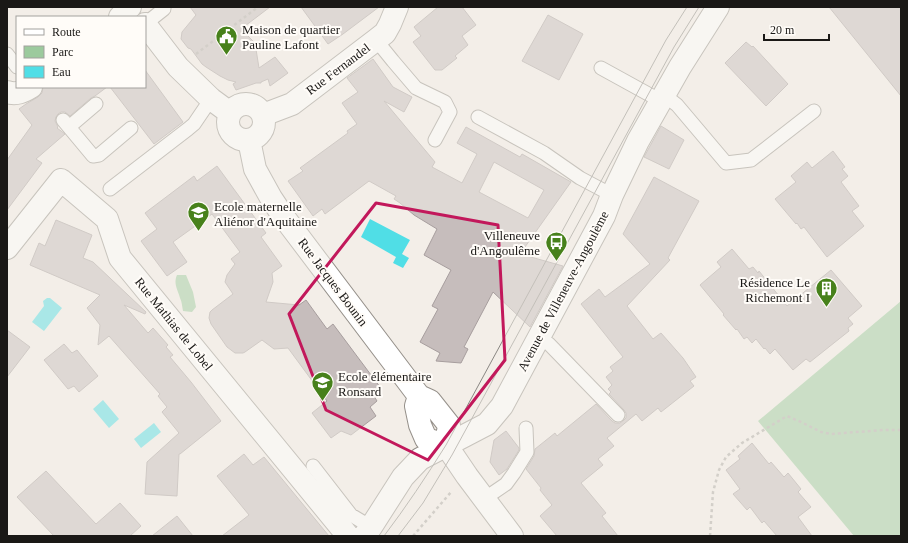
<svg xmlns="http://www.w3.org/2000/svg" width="908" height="543" font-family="'Times New Roman',serif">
  <rect width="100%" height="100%" fill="#f3eee8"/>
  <!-- green -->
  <path fill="#9cca9d" d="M177 275H186L193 292 196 307 192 312 183 311C182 306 182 302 180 298 178 290 173 284 177 275Z
    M901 301V536H854L758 421Z"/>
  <!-- water -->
  <path fill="#50dee6" d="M370 219 410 240 402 254 409 258 403 268 393 263 396 257 361 237Z
    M47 298H50L62 308 44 331 32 322 44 306 43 301Z
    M103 400 119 419 109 428 93 409Z
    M154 423 161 432 141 448 134 439Z"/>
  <!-- building -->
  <path fill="#c6bdbc" stroke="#a79e9e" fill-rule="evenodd" d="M190 7H270L241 29 255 43 259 68 275 57 288 73 270 86 268 79 261 82V83H256L236 90 233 84 236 82 228 80 220 76 206 67 202 64 191 49 188 48 181 39 182 32 196 15Z
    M301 7H379L343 34 328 44Z
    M438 7H462L476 25 462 36 468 45 455 56 457 58 442 70H435L413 42 421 36 414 27Z
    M829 7H901V96Z
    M548 15 583 34 559 80 522 61Z
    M746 42 752 47 753 46 788 84 766 106 725 63Z
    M373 59 393 87 412 97 404 112 384 101 435 162 432 167 462 183 477 154 457 143 466 127 520 157 522 154 571 182 520 254 563 266 530 327 493 292 464 347 468 349 461 363 436 361 440 353 420 342 438 309 432 306 451 270 424 255 437 229 414 215 400 203 394 199 396 196 369 181 325 214 322 209 313 216 288 181 303 171 300 168 348 133 347 131 357 124 342 103 358 92 347 78ZM494 162 544 190 528 218 479 192Z
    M145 70 183 122 154 144 110 87H145Z
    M43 87H107L95 96 91 98 70 116 65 112H61L58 114 56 117 55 121 58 127 57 128 65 134 36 159 42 163 7 210V160L32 125 19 109 26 104 38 97 42 93Z
    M661 126 684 140 669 169 644 157Z
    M833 151 845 167 842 169 848 176 841 182 859 206 852 211 864 226 827 257 804 227 801 229 797 223 796 224 775 199 796 182 791 176 807 162 812 168Z
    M217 166 266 233 261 237 282 266 272 273 273 282 266 302 299 305 306 300 327 329 333 324 380 387 372 393 377 401 370 407 376 416 351 435 341 431 331 438 312 413 327 401 288 348 274 349 262 340 245 352 243 353H235L227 347 211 324 209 318 210 312 212 310 233 294 225 282 227 275 235 264 231 259 240 252 212 214 173 242 187 262 167 276 141 241 157 229 145 213 194 176 197 181Z
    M654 177 699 201 668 258 670 260 627 306 653 339 661 333 683 358 696 377 690 381 694 386 661 412 658 408 642 421 636 414 607 438 614 446 598 459 603 465 581 483 606 513 602 516 618 536H557L540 516 552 505 540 490 541 488 526 469 534 456 535 449 555 433 557 436 596 404 612 421 615 423H620L624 420 626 418V413L624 410 609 394 611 392 608 389 612 385 606 377 613 371 610 367 623 357 581 304 599 289 605 297 650 264 623 234Z
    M56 220 92 235 83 258 93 262 146 312 145 314 124 305 148 333 153 328 168 345 166 347 173 355 170 357 191 382 221 421 180 454H179L177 496 145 494 147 462 179 433 162 412 167 407 158 396 160 394 109 336 98 345 100 325 87 308 100 295 30 265 39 243 45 246Z
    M732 249 749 269 753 267 758 273 759 271 787 306 831 270 862 306 848 318 853 324 848 328 849 331 810 362 806 359 793 370 775 349 770 354 765 348 764 349 756 339 752 343 747 337 744 339 737 329 736 330 723 315 724 314 700 285 721 267 717 262Z
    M7 330 30 347 7 377Z
    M64 344 72 353 77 350 98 376 79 392 74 386 68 389 44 360Z
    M506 431 519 448V450L507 469 499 475 490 462 494 440Z
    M752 443 769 464 771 462 784 477 788 473 801 489 798 492 811 507 798 517 812 536H777L764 521 762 523 750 507 747 510 733 494 740 489 726 470 740 459 738 456Z
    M244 454 253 465 264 457 329 536H222L249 515 217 476Z
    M46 471 96 524 120 503 141 526 130 536H54L17 497Z
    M177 516 193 536H152Z"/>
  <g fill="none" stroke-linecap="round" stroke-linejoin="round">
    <defs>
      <path id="service" d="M145 24 164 9V7
        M376 40 393 61 416 88 445 102 450 112 435 140
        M7 54 17 67
        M601 68 661 101
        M664 95 677 105 726 163 751 160 814 111
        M478 117 544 153 580 178 612 195
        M63 120 93 156 99 155 131 128
        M69 127 96 104
        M110 189 188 129 194 124 211 99
        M538 338 549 344 618 415
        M313 466 351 515 371 527
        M484 499 506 484 514 473 527 452 526 428"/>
      <path id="minor" d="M120 17 130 7
        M145 24 178 67 211 99 230 113
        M7 92C16 95 23 92 31 87
        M228 122a18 18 0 1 1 36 0a18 18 0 1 1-36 0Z
        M263 115 292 104 376 40 385 33 390 24 397 7
        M249 140 255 169 271 198 283 216 419 396 430 401 449 425 446 445
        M7 248 61 180 107 219 120 258 348 536
        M419 396 416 406 420 425 426 439 446 445 467 476 512 536
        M364 536 371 527 403 477 420 459 487 424 502 406 604 216 612 195 638 141 680 67 718 7"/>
    </defs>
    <!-- service casing -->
    <use href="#service" stroke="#95908a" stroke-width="15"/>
    <!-- minor casing -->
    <use href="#minor" stroke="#95908a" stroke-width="24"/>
    <!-- path -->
    <path stroke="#ada9a5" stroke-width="2.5" stroke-dasharray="3 3" stroke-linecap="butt" d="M196 54 258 7
      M413 536 452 491
      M710 536 713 492 719 470 726 457 742 443 787 416 801 422 821 432 831 434 883 430H901"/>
    <!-- service -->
    <use href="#service" stroke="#fff" stroke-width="13"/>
    <!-- minor -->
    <use href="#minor" stroke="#fff" stroke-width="22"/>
    <!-- tram -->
    <path stroke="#898682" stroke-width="1" d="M384 536C406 507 426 477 446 445L666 40 687 7
      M398 536 423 503 452 455 674 47 699 7"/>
  </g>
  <!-- marked area -->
  <path d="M0 0H908V543H0ZM376 203 498 225 505 360 428 460 326 410 289 314Z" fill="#f3eee8" fill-opacity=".55" fill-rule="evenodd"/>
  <path fill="none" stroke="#c2185b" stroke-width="3" stroke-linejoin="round" d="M376 203 498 225 505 360 428 460 326 410 289 314Z"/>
  <!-- icons -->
  <defs>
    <symbol id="civic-pin" viewBox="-11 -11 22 30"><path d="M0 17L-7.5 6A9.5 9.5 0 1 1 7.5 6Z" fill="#47811b" stroke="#fffcf8"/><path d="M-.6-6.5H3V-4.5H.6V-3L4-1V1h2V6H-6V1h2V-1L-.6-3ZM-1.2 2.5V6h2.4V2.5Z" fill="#fff"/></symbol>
    <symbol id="school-pin" viewBox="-11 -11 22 30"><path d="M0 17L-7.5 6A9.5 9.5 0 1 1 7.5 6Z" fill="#47811b" stroke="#fffcf8"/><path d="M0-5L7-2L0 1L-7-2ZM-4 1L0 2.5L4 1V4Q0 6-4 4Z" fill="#fff"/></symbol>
    <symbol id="bus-pin" viewBox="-11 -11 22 30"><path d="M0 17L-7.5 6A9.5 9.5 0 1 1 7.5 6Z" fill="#47811b" stroke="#fffcf8"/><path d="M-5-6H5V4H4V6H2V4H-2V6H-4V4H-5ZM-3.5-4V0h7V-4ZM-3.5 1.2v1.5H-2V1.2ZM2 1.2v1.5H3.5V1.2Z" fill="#fff"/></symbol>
    <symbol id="building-pin" viewBox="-11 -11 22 30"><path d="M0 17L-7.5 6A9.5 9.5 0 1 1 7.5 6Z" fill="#47811b" stroke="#fffcf8"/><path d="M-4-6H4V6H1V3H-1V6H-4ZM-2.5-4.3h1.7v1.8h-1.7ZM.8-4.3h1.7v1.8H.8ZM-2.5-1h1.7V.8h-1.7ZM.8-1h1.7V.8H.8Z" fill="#fff"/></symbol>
  </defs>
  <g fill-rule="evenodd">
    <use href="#civic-pin" x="214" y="24" width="25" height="34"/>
    <use href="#school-pin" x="186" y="200" width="25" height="34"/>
    <use href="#bus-pin" x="544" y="230" width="25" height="34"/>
    <use href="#building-pin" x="814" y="276" width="25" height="34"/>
    <use href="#school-pin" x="310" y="370" width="25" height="34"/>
  </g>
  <g text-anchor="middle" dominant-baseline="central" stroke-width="4" stroke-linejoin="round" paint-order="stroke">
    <!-- poi labels -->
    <g font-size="13" fill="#1a1816" stroke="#fffcf8" text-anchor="start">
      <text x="242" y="29">Maison de quartier<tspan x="242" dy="15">Pauline Lafont</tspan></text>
      <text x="214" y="206">Ecole maternelle<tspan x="214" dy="15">Aliénor d'Aquitaine</tspan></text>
      <text x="540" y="235" text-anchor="end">Villeneuve<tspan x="540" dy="15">d'Angoulême</tspan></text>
      <text x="810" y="282" text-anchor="end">Résidence Le<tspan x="810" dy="15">Richemont I</tspan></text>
      <text x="338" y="376">Ecole élémentaire<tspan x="338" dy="15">Ronsard</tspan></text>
    </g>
    <!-- street labels -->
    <g font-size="13" fill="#1a1816" stroke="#fffcf8">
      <text transform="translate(338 69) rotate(-37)">Rue Fernandel</text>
      <text transform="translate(333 282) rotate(53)">Rue Jacques Bounin</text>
      <text transform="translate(563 291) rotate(-62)">Avenue de Villeneuve-Angoulème</text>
      <text transform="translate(174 324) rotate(51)">Rue Mathias de Lobel</text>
    </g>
  </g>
  <!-- border -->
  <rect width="908" height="543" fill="none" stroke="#1a1816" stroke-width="16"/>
  <!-- legend -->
  <rect x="16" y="16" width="130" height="72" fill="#fffcf8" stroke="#a3a19e"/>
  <rect x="24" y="29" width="20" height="6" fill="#ffffff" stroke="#a3a19e"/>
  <text x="52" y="36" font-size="12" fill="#1a1816">Route</text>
  <rect x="24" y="46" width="20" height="12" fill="#9cca9d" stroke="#a3a19e"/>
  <text x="52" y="56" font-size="12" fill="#1a1816">Parc</text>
  <rect x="24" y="66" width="20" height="12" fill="#50dee6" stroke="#a3a19e"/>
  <text x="52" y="76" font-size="12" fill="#1a1816">Eau</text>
  <!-- scale -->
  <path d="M764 34v6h65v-6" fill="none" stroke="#1a1816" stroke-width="2"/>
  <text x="770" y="34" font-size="12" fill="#1a1816" stroke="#fffcf8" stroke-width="3" paint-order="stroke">20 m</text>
</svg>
